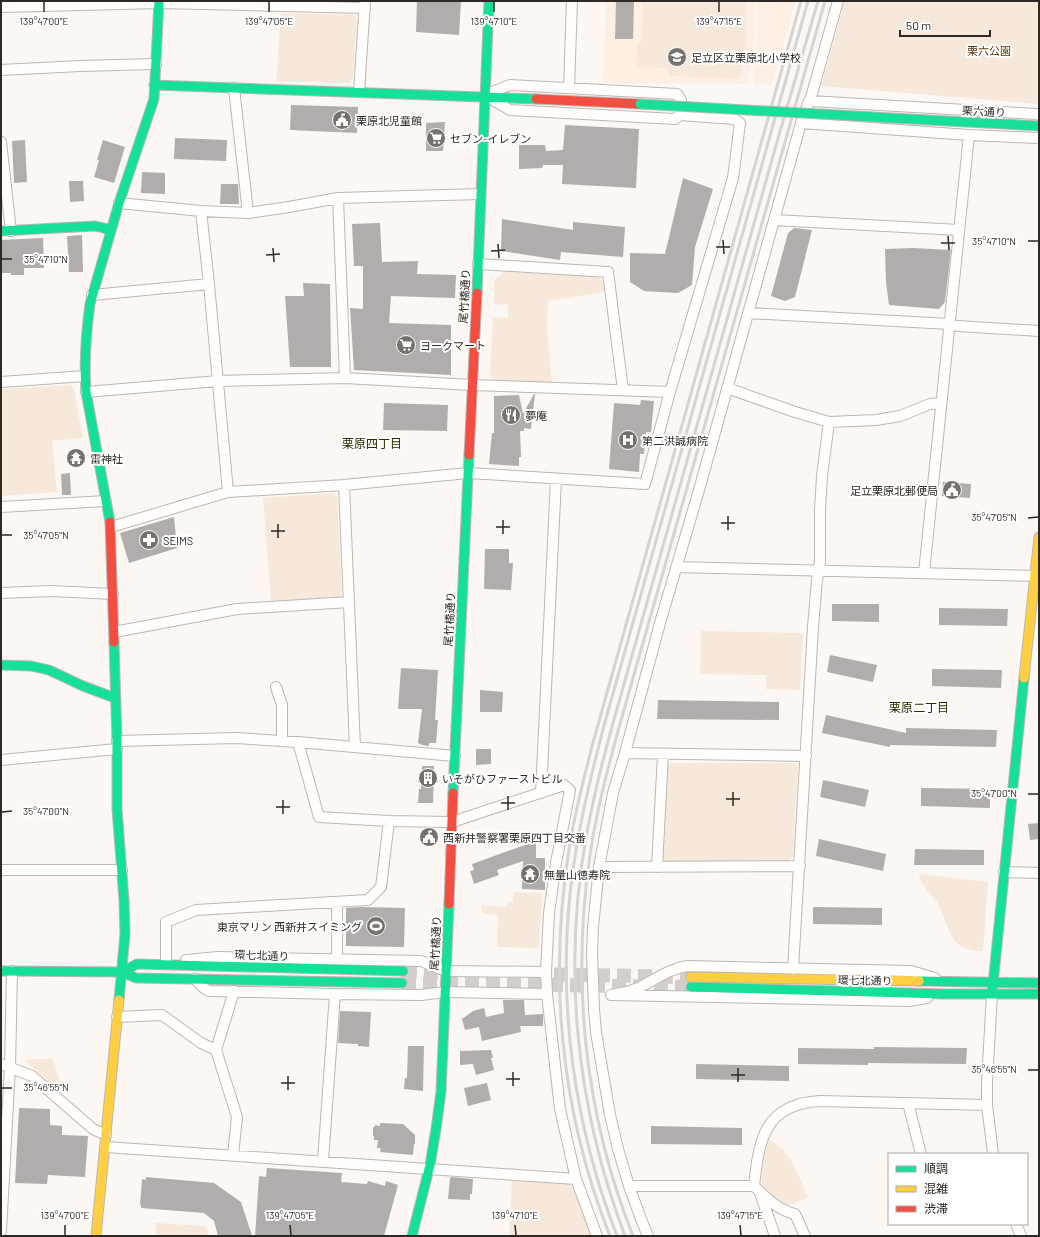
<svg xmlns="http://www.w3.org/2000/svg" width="1040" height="1237" font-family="Barlow,'Noto Sans JP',sans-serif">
  <rect width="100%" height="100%" fill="#fcf7f2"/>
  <!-- built -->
  <path fill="#fdefe4" d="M606 1H754L755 35 747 84 606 83 603 80Z
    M758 1H796L772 84 753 85 758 22Z"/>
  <!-- green -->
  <path fill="#f6e8db" d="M643 1H745L746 42 740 79 670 76V71L666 68 636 67 637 44 641 43Z
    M845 1H1039V104L821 86Z
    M281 13 354 15 357 20 353 78 348 83 276 81Z
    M504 272 597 276 603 282 604 292 548 301 547 328 552 383H497L490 375 493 317 508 318V304L494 305V280Z
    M70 385 74 389 83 438 52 441 57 492 1 496V389Z
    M333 493 337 497 342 593 339 598 271 601 263 498Z
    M701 631 800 633 803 634 800 690 766 689V675L700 674Z
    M671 763H794L798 766 793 856 789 860 666 861 662 856 666 767Z
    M919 874 988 882 983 951C946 951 951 926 937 902 931 893 920 885 919 874Z
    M513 892 542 893 539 946 536 948 497 947 498 915 482 913V905L507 907V902H513Z
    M26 1059H53L63 1091H60L25 1061Z
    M769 1140C791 1150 799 1177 808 1198L787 1206C779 1202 770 1196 764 1189 758 1180 766 1150 769 1140Z
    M512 1181 569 1184 575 1190 591 1236H509Z
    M155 1223 206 1226 209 1236H157Z"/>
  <!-- building -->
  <path fill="#b1adac" d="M417 1H461L459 35 416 32Z
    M616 1H634L633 39H615Z
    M291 105 358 107 357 133 290 130Z
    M445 122 443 151H426V123Z
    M565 125 639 129 636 188 562 184 563 165H543L542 168 519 169V145H545L546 151 563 150Z
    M175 138 227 140 226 161 174 159Z
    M25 140 27 182 14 183 12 141Z
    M103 140 125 147 114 183 94 177 99 160H97Z
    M142 172 165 173V194L141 193Z
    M683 178 713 189 695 247 692 285 678 293 644 291 630 282V253L665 254Z
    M69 181H83L84 201 70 202Z
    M221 184H238L239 204H220Z
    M502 219 573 230V222L625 227 623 257 561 252 560 260 501 251Z
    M380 223 382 262 418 261 417 274 456 275 455 298 391 296 389 323 451 325V375L354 370 350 308 363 309V266H354L352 224Z
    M794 228 812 230 795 297 785 301 771 296 788 233Z
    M82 235 83 272H69L67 236Z
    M43 238 44 268H24V275H11V273H1V240Z
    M913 248 951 250 945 302 939 309 889 305 886 282 885 249Z
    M303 283 330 284 331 367H290L285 296H304Z
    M534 394H535L531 429 524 428V431H520L521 457H519V466L489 464 492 433H494V396L519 395 523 414Z
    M641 400 654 401 651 432H646L644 454H640L639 472 609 469 614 403 640 405Z
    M384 403 448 405 447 431 383 430Z
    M80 453 81 462 72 463 71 454Z
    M70 473 71 495H62L61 474Z
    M943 482 971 484 970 498 942 496Z
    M174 517 177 548 129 563 120 533Z
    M485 549H509V563H513L511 590 484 589Z
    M832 604H879V622L832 621Z
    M939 608 1008 609 1007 626 939 625Z
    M830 655 877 665 873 682 827 672Z
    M401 668 438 670 435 720H438L436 743H429V746L422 745 418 743 422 709H398Z
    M932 669 1002 670 1001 688 932 686Z
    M480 690 503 692 502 712H480Z
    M658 700 779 702V720L657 719Z
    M826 715 906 733V728L997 730 996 747 890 745V747L822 733Z
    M476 749H491V764L476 765Z
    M422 766H434L433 803H418L419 789H421Z
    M823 780 869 790 865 807 820 797Z
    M921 788 990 789V808L921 806Z
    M1039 823V839L1030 840 1028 824Z
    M819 839 886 854 883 871 816 856Z
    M536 841V858H545V890L522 889 523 861 497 870 499 875 474 884 470 871 474 870 472 864Z
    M915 849 984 850V865H914Z
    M362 907 405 908 404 947 346 946V908Z
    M813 907 882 908V925L813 924Z
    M503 1000H524L525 1015 543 1014V1026H520L521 1032 482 1041 479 1027 465 1030 462 1019 473 1011 484 1008 486 1017 504 1013Z
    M340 1011 371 1012 369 1047 358 1046V1044L338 1043Z
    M408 1046H424L423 1091 404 1089 405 1078H407Z
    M874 1047 967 1048 966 1064 868 1063V1065L798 1064V1048L874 1049Z
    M491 1050 493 1058H491L494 1070 476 1075 473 1064 460 1065V1051Z
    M696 1064 789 1066V1081L696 1079Z
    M487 1083 491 1100 468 1106 464 1088Z
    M19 1108 50 1109V1125L62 1126V1135L88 1136 85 1177 48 1175 47 1184 15 1183Z
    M380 1123 403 1124 415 1135V1144H414L413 1155 380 1152 381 1148H377L378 1140H374V1136H373V1127H375V1125L380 1126Z
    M651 1126 742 1128V1145L651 1144Z
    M267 1168 342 1173 341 1182 367 1184 368 1181 385 1186 386 1181 398 1185 384 1236H255L259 1176 266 1177Z
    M146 1177 214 1183 241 1202 252 1236H218L214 1221 204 1213 141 1208V1205H140L142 1179 146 1180Z
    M451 1177 473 1179 472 1194H470V1200L448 1199 450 1178Z"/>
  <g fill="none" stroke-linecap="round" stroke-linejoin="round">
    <!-- secondary-tunnel -->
    <path stroke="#d3cec9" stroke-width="14" stroke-dasharray="14 7" stroke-linecap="butt" d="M403 971 454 972
      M533 974 691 977
      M402 983 691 987"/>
    <defs>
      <path id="street" d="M1 7 159 3 365 8
        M1 70 80 66 156 64
        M234 88 248 213
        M569 88 572 1
        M359 92 365 1
        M487 94 510 85 677 94 681 100 680 111
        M810 101 1036 114 1039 115
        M801 123 969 135 1037 138 1039 137
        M1 142 11 231
        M338 198 345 378
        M119 203 201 211 248 213 289 207 338 198 480 194
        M201 211 209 284 228 492
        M774 220 959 230
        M478 264 608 272 623 390
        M92 295 209 284
        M748 313 950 324 958 326 1039 331
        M1 382 85 376
        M727 388 795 412 829 422 876 420 900 416 930 404 941 403
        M86 392 218 381 345 378 472 385 670 392
        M344 485 355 747
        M1 507 106 501
        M111 527 228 492 344 485 468 473 645 484 670 392 733 178 740 123 734 119 680 115 675 119 510 110 488 97
        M676 567 1039 576
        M924 573 969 135
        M1 593 52 591 113 594
        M114 632 237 609 349 602
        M276 687 282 705V741
        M117 741 236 738 298 742 455 756
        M298 742 319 817 389 821 452 822 564 785 570 790 556 863 549 913 546 972 547 994 560 1109 576 1179 597 1236
        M625 753 806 756
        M1 760 117 749
        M541 793 556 479
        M599 867 800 866
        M657 867 663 754
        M1 870H122
        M1004 872 1039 873
        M337 959V903
        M186 960 218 957 421 961 446 971 546 972
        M166 961V922L196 910 368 900 381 887 389 821
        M793 969 813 627 817 580 820 561V510L822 476 829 422
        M195 979 205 989 209 991 335 994 421 995 445 992 547 994
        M992 994 987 1082V1105L993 1154
        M927 998 909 1001 611 995C620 993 629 992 638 988 655 980 668 969 687 966L911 971 935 978
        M117 1017 162 1015 201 1043 216 1050 237 1117 233 1155
        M216 1050 234 991
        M1 1064 32 1076 93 1129 106 1135
        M908 1103 921 1154
        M105 1147 576 1179
        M323 1161 335 994
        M629 1186H754C766 1198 778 1210 795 1214L805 1236
        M754 1186C759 1140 764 1104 820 1101L987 1105
        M760 1193 775 1236
        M1016 1224 1021 1236
        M1 1231 10 1067 12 971
        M648 1236 641 1219 629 1186 618 1149 610 1115 596 1032 594 1009 592 954 593 927 599 867 613 793 625 753 660 623 699 490 801 123 809 101H810L838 1"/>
      <path id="fast" d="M154 85 536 99
        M928 120 1039 126
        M1 231 95 226 104 228 110 231
        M477 293 489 1
        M110 522 86 392C84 363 86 333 90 304L119 203 154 99 159 1
        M114 642 117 741V809L124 900 125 934 119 1000
        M1 665 31 666 49 670 83 686 115 698
        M453 793 469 455
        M1 971 122 972 136 978 402 983
        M122 972 137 964 403 971
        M919 981 1039 983
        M691 987 944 994H1039
        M992 994 1024 678
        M412 1236 430 1165 436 1129 441 1092 449 904"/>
      <path id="slow" d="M1024 678 1039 537
        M691 977 919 981
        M96 1236 119 1000"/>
      <path id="jam" d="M536 99 640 104
        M469 455 477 293
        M110 522 114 642
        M449 904 453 793"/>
    </defs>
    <!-- street casing -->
    <use href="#street" stroke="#bcb7b3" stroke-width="12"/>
    <!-- fast casing -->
    <use href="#fast" stroke="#bcb7b3" stroke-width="11"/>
    <!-- slow casing -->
    <use href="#slow" stroke="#bcb7b3" stroke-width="11"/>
    <!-- jam casing -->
    <use href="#jam" stroke="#bcb7b3" stroke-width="11"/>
    <!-- street -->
    <use href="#street" stroke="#fffefd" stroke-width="10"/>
    <!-- fast -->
    <use href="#fast" stroke="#16e098" stroke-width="9"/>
    <!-- slow -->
    <use href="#slow" stroke="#ffcf43" stroke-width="9"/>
    <!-- jam -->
    <use href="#jam" stroke="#f24e42" stroke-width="9"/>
    <!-- rail -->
    <path stroke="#d5d3d3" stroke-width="3" d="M610 1236C560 1110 548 976 570 843 576 808 585 773 594 739L801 1
      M617 1236C575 1128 558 1010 570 894 576 836 590 779 605 722L808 1
      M625 1236C576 1107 562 968 587 832 594 795 603 759 613 723L779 135 818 1
      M633 1236C585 1115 571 984 590 855 596 813 607 772 618 731L825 1"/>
    <defs>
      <path id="fast-bridge" d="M640 104 928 120"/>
    </defs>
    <!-- fast-bridge casing -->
    <use href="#fast-bridge" stroke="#bcb7b3" stroke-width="11" stroke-linecap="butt"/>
    <!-- fast-bridge -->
    <use href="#fast-bridge" stroke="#16e098" stroke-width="9"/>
  </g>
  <!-- ticks -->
  <path fill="none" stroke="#2e2924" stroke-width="1.5" d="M44 2V12M269 2V12M494 2V12M719 2V12M948 236 949 250M723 240 724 254M1028 241H1038M941 243H955M498 244 499 258M716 247H730M273 248 274 262M491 251 505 250M266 255 280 254M2 259H12M728 516V530M1028 518 1038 517M503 520V534M721 523H735M278 524V538M496 527H510M271 531H285M2 535H12M733 792V806M1028 794H1038M508 796V810M726 799H740M283 800V814M501 803H515M276 807H290M2 812 12 811M738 1068V1082M1028 1070H1038M513 1072V1086M731 1075H745M288 1076V1090M506 1079H520M281 1083H295M2 1088H12M65 1225V1235M290 1225 291 1235M515 1225 516 1235M740 1225 741 1235"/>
  <!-- icons -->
  <defs>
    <symbol id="school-disc" viewBox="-11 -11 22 22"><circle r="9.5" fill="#76716c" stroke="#fff"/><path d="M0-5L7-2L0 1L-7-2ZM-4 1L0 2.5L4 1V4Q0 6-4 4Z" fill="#fff"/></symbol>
    <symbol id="civic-disc" viewBox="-11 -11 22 22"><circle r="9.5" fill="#76716c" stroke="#fff"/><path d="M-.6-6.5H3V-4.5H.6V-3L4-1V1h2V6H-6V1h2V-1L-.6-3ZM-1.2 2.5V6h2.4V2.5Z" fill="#fff"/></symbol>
    <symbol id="supermarket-disc" viewBox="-11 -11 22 22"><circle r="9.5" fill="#76716c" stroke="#fff"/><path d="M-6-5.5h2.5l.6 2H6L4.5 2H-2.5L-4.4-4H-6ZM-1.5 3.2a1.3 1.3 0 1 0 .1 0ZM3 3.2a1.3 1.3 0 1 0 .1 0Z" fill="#fff"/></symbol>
    <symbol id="restaurant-disc" viewBox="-11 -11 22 22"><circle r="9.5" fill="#76716c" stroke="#fff"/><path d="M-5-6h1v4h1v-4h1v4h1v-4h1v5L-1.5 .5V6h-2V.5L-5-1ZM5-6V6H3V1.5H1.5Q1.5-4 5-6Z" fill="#fff"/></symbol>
    <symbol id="hospital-disc" viewBox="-11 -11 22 22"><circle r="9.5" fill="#76716c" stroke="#fff"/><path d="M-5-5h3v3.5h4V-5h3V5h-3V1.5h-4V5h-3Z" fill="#fff"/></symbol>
    <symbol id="temple-disc" viewBox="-11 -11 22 22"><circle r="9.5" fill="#76716c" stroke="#fff"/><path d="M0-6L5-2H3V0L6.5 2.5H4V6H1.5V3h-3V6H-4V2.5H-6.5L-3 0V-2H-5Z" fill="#fff"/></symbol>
    <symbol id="pharmacy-disc" viewBox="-11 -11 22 22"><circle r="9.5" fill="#76716c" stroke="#fff"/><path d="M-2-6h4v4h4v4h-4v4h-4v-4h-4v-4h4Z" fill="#fff"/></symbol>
    <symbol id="building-disc" viewBox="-11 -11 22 22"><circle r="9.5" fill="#76716c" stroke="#fff"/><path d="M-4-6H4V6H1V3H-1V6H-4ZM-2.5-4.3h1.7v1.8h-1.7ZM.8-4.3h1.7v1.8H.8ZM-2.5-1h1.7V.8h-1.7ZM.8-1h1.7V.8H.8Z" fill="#fff"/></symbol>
    <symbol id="stadium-disc" viewBox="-11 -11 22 22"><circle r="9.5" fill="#76716c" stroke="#fff"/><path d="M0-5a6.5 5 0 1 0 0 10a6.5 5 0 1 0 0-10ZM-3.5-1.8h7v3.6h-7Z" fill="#fff"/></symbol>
  </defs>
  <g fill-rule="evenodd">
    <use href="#school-disc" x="666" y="46" width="22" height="22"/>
    <use href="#civic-disc" x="331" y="109" width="22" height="22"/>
    <use href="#supermarket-disc" x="425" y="127" width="22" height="22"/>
    <use href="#supermarket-disc" x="395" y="334" width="22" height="22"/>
    <use href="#restaurant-disc" x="500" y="404" width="22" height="22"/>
    <use href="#hospital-disc" x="617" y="429" width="22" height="22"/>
    <use href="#temple-disc" x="65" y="447" width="22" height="22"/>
    <use href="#civic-disc" x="941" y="479" width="22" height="22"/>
    <use href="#pharmacy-disc" x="138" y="529" width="22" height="22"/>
    <use href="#building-disc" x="417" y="767" width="22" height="22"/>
    <use href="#civic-disc" x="418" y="826" width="22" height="22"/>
    <use href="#temple-disc" x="519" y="863" width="22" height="22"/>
    <use href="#stadium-disc" x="365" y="915" width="22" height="22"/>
  </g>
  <g text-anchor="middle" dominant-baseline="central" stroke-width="4" stroke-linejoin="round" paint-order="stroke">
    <!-- park labels -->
    <g font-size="11" fill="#62380c" stroke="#fff">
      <text x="989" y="50">栗六公園</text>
    </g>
    <!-- poi labels -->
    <g font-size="11" fill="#2e2924" stroke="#fff" text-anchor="start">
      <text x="691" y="57">足立区立栗原北小学校</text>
      <text x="356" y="120">栗原北児童館</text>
      <text x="450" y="138">セブン-イレブン</text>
      <text x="420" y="345">ヨークマート</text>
      <text x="525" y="415">夢庵</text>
      <text x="642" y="440">第二洪誠病院</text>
      <text x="90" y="458">雷神社</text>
      <text x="938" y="490" text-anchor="end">足立栗原北郵便局</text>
      <text x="163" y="540">SEIMS</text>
      <text x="442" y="778">いそがひファーストビル</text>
      <text x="443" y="837">西新井警察署栗原四丁目交番</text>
      <text x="544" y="874">無量山徳寿院</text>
      <text x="362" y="926" text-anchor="end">東京マリン 西新井スイミング</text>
    </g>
    <!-- street labels -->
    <g font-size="11" fill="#2e2924" stroke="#fff">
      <text transform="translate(984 111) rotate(3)">栗六通り</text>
      <text transform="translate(464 296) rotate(-87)">尾竹橋通り</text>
      <text transform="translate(449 619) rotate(-87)">尾竹橋通り</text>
      <text transform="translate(435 943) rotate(-87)">尾竹橋通り</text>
      <text transform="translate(262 955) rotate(2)">環七北通り</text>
      <text transform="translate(865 980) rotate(1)">環七北通り</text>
    </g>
    <!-- neighbourhood labels -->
    <g font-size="12" fill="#302c01" stroke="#fff">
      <text x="372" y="443">栗原四丁目</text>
      <text x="919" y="707">栗原二丁目</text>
    </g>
  </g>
  <g font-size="10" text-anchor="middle" fill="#2e2924" stroke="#fff" stroke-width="4" stroke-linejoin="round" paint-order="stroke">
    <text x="44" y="25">139°47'00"E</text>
    <text x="269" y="25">139°47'05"E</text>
    <text x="494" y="25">139°47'10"E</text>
    <text x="719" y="25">139°47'15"E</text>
    <text x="994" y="245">35°47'10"N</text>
    <text x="46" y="263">35°47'10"N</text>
    <text x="994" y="521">35°47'05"N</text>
    <text x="46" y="539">35°47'05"N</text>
    <text x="994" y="797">35°47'00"N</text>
    <text x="46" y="815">35°47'00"N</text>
    <text x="994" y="1073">35°46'55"N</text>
    <text x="46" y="1091">35°46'55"N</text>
    <text x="65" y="1219">139°47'00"E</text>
    <text x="290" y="1219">139°47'05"E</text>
    <text x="515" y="1219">139°47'10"E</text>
    <text x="740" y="1219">139°47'15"E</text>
  </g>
  <!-- border -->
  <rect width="1040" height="1237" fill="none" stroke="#2e2924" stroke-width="4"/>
  <!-- legend -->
  <rect x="888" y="1153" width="140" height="72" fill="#ffffff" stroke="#aba9a7"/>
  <rect x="896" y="1166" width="20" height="6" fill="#16e098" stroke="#aba9a7"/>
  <text x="924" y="1173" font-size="12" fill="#2e2924">順調</text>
  <rect x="896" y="1186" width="20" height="6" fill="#ffcf43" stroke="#aba9a7"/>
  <text x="924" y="1193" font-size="12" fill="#2e2924">混雑</text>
  <rect x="896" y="1206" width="20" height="6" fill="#f24e42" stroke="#aba9a7"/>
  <text x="924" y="1213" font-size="12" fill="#2e2924">渋滞</text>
  <!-- scale -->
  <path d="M900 30v6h90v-6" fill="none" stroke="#2e2924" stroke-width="2"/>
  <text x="906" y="30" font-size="12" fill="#2e2924" stroke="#ffffff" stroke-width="3" paint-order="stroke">50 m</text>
</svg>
